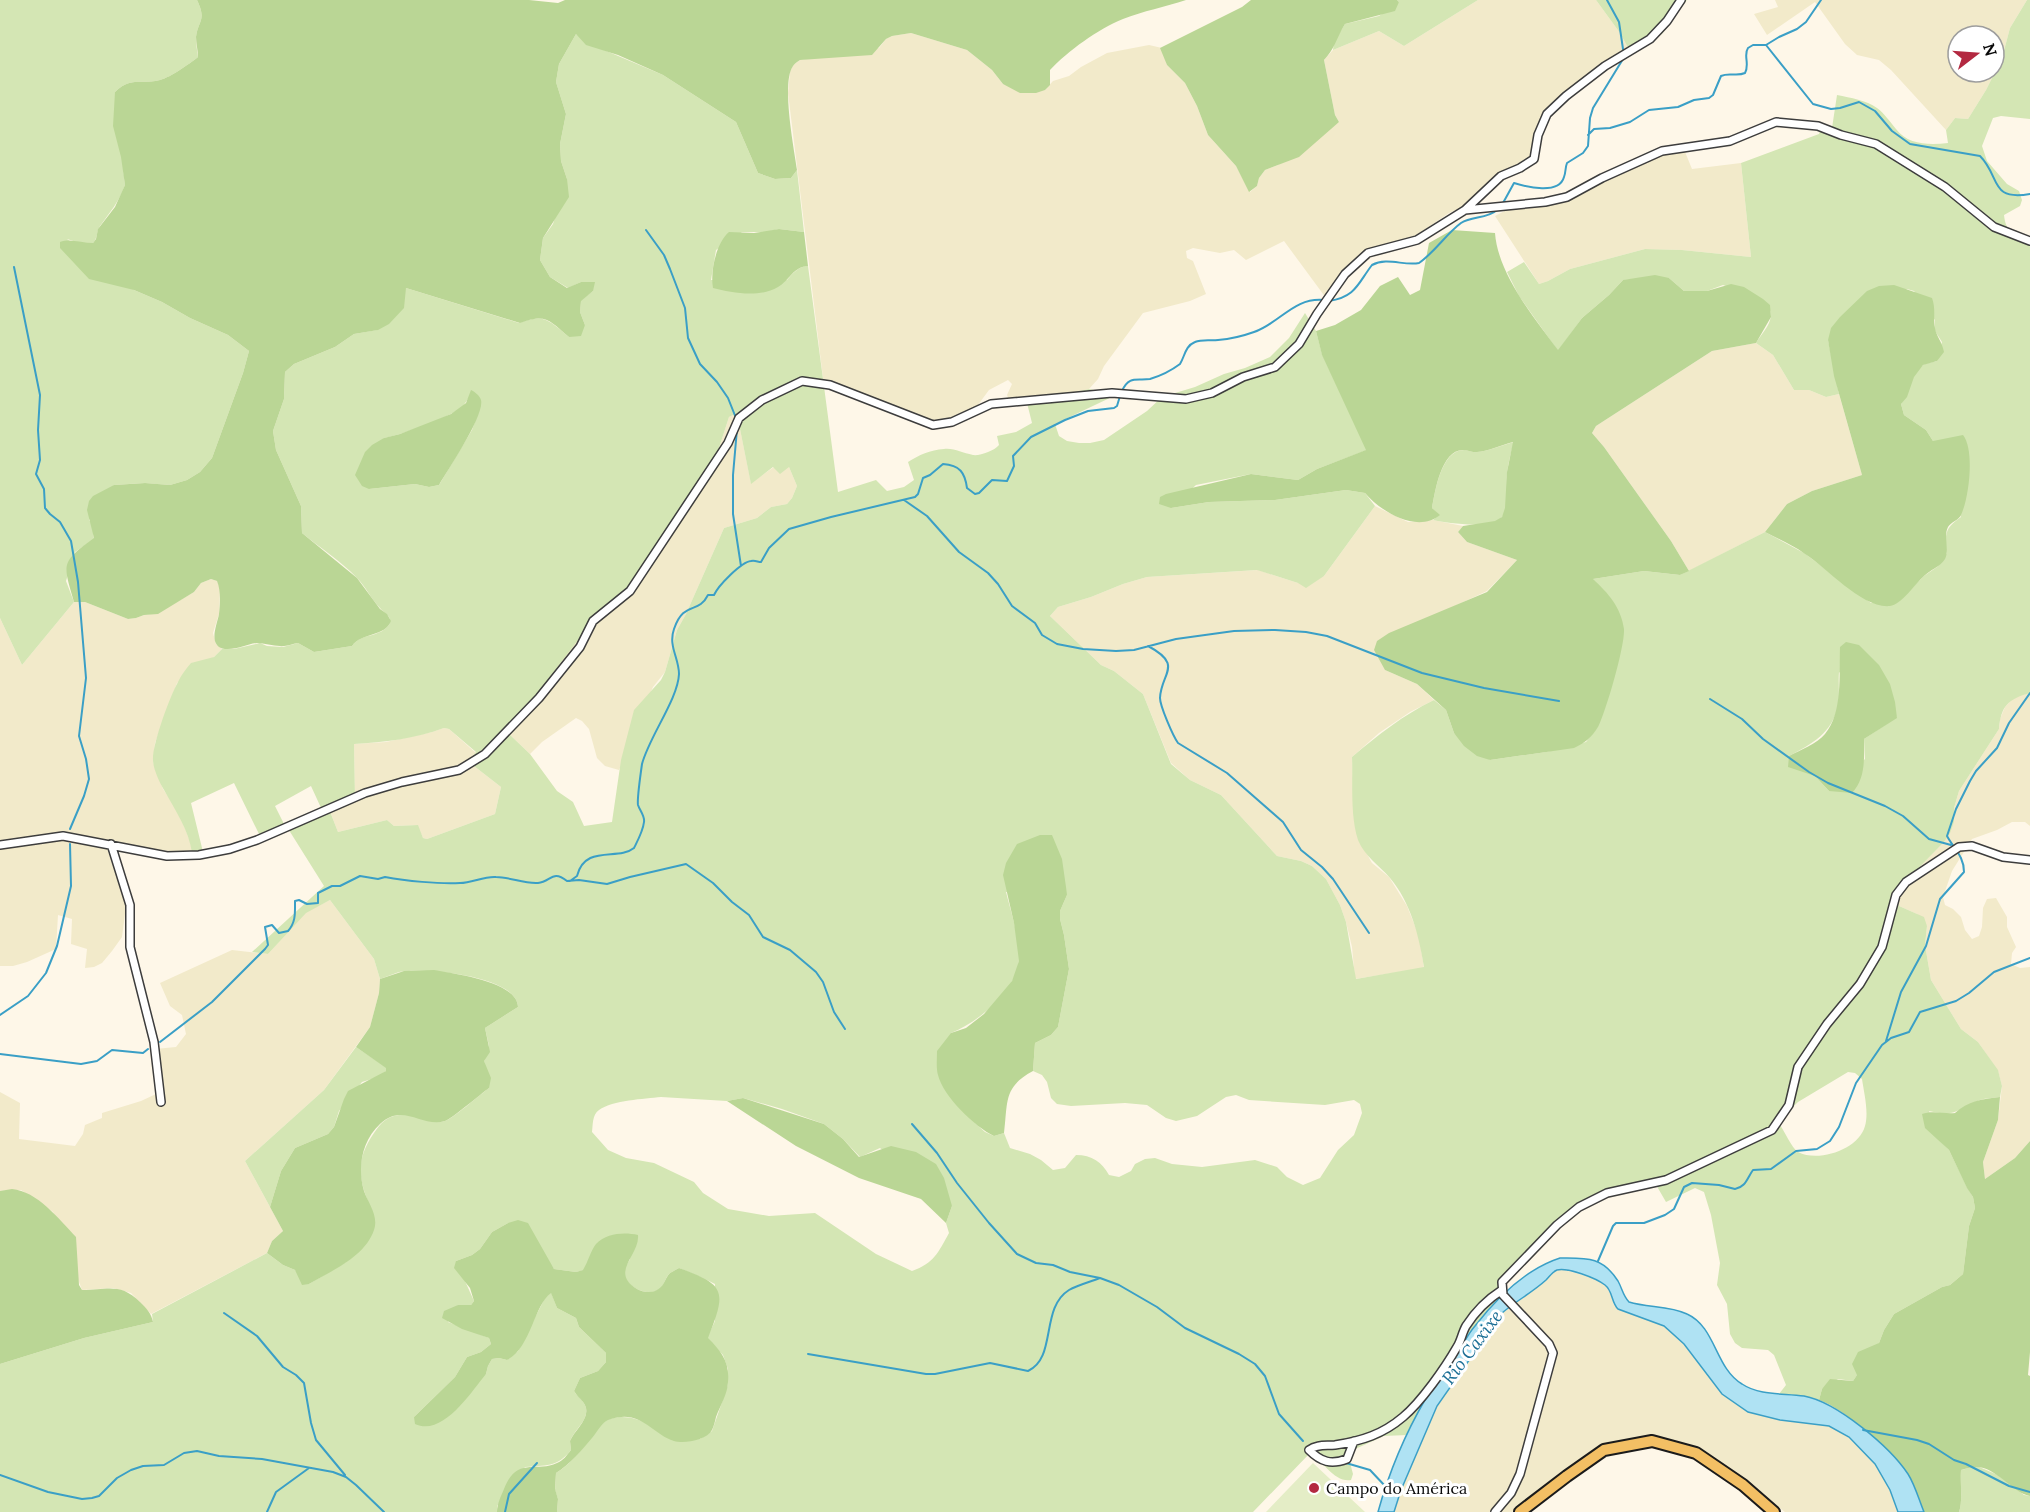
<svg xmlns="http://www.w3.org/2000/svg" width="2030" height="1512" font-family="Lora,serif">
  <rect width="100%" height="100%" fill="#fef7e8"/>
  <!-- farmland -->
  <path fill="#f2eaca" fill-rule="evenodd" d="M1478 0H1596L1620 33 1631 53 1561 102 1547 120 1536 157 1504 175 1489 194 1476 201 1449 213 1408 241 1366 255 1326 298 1284 241 1246 260 1234 250 1220 253 1193 248 1186 251 1187 258 1193 261 1206 294 1190 301 1143 313 1104 366 1098 379 1089 389 1047 399 1011 405 1007 395 1012 384 1008 380 989 390 975 409 961 417 930 425 824 386 788 93 790 72 793 65 800 60 879 48 886 39 892 36 911 33 967 50 992 70 1003 84 1045 90 1053 81 1069 76 1081 67 1107 53 1149 45 1162 48 1167 65 1185 83 1197 106 1208 135 1236 166 1250 192 1257 186 1259 178 1265 170 1278 165 1339 122 1335 115 1324 60 1333 50 1379 31 1404 46Z
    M1775 0H2027L2010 28 2002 58 1986 90 1968 119 1955 118 1946 130 1891 70 1879 60 1857 55 1845 44 1815 2 1767 35 1754 14 1778 7ZM1958 36H1994V72H1958Z
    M1683 147 1692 169 1741 163 1751 257 1682 250 1645 249 1570 269 1548 281 1539 284 1495 216 1522 202H1553L1618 171Z
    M1756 343 1773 355 1794 390H1809L1826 397 1839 394 1862 475 1812 491 1787 504 1765 532 1689 571 1671 541 1604 447 1592 433 1596 426 1712 351Z
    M733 415 738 419 751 483 774 467H789L797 486 792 498 787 504 771 507 757 518 724 528 686 614 677 630 665 672 653 687 619 770 605 766 597 758 589 729 582 721 576 718 542 742 530 754 506 731 594 619 656 548 718 451 729 417Z
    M1375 506 1408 522 1433 520 1463 526 1458 532 1467 542 1517 560 1487 591 1442 612 1385 670 1417 684 1434 700 1410 712 1379 733 1352 757 1355 822 1359 840 1372 863 1389 877 1407 906 1419 936 1424 968 1355 979 1352 947 1346 922 1340 905 1326 879 1312 866 1301 861 1277 856 1221 795 1190 780 1171 763 1143 694 1114 671 1101 665 1050 616 1058 607 1091 597 1123 584 1147 577 1258 570 1298 583 1324 576Z
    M211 579 217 581 220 586 219 614 213 633 216 644 222 649 214 657 177 683 155 743 153 762 163 789 175 807 185 828 191 844 192 853 106 845 126 906 122 937 112 951 102 963 94 967 85 968 87 949 71 944 72 919 58 915 56 949 27 962 13 966H0V618L22 665 74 602H85L128 619 136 618 144 615 158 613 194 592 201 583Z
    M2030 693V826L2025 822H2012L1997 830 1972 839 1952 871 1943 897 1945 905 1953 909 1961 917 1965 930 1972 939 1979 936 1982 927 1983 908 1987 899 1996 898 2007 917V927L2016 947 2012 953 2011 964 2020 968 2030 967V1141L2015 1158 1985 1179 1983 1162 1998 1120 2002 1086 1998 1071 1978 1042 1961 1029 1931 980 1925 945 1927 926 1917 914 1899 906 1896 896 1902 885 1944 842 1954 822V808L1959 791 1999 729 2000 719 2005 707 2014 697Z
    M444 728 449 729 476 753 474 766 501 787 495 814 427 839 423 838 417 825 394 826 387 820 338 832 329 809 355 797 354 744 386 742 432 732Z
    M330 900 374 959 380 979 379 993 370 1027 324 1090 245 1161 283 1231 272 1241 267 1253 151 1314 131 1293 113 1288 82 1290 53 1212 21 1190 0 1191V1092L20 1103 19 1139 75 1146 83 1134 85 1125 102 1118V1113L141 1101 156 1094 160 1078 155 1049 176 1047 186 1034 182 1015 170 1006 160 983 232 950 268 954 306 912Z
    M1562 1269 1593 1278 1605 1285 1611 1294 1614 1305 1618 1309 1664 1326 1684 1344 1699 1362 1781 1420 1829 1426 1849 1438 1875 1464 1890 1490 1898 1512H1785L1728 1467 1701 1451 1691 1448 1618 1445 1540 1490 1512 1512H1394L1401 1490 1437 1406 1489 1333 1502 1313 1514 1302 1546 1280 1553 1272Z"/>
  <!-- green -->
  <path fill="#d4e6b4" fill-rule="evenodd" d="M0 0H197C207 21 198 20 196 37 196 43 197 51 198 57 189 64 171 77 160 80 141 85 131 76 115 92L125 185C119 202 110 212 100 226 96 232 98 238 93 243H80L67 239 134 290 162 302 190 318 228 335 249 351 243 373 212 458 200 472 187 480 170 485 144 483 114 485 89 520 92 524 94 539 75 552 66 581 74 602 22 665 0 618Z
    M1397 0H1478L1404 46 1379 31 1333 50 1334 42 1345 24 1379 16 1399 2Z
    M1596 0H1687L1662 34 1631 53 1620 33Z
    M2027 0H2030V119L2001 116 1993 118 1982 146 1987 161 2007 184 2019 191 2022 200 2020 206 2004 215C2006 234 2014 233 2030 240V693C2008 699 2001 706 1999 729L1959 791 1954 808V822L1950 833 1944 842 1902 885 1896 896 1899 906 1924 917 1927 926 1925 945 1931 980 1961 1029 1978 1042 1998 1070 2002 1086 2000 1097C1994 1098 1986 1098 1980 1100 1958 1108 1957 1118 1929 1111L1940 1141 1949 1150 1967 1187 1973 1197 1975 1208 1969 1226 1963 1274 1950 1285 1942 1287 1894 1314 1884 1330 1879 1343 1853 1381 1838 1379 1822 1389 1819 1400 1804 1396 1779 1394 1786 1385 1774 1355 1768 1350 1742 1348 1735 1343 1730 1334 1727 1304 1717 1285 1720 1263 1711 1215 1704 1192 1695 1188 1666 1202 1655 1183 1605 1195 1580 1208 1507 1274 1503 1296 1474 1327 1454 1359 1427 1397 1407 1435 1384 1436 1353 1450 1349 1459 1353 1474 1351 1480C1335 1483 1322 1461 1311 1452L1253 1512H557L558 1499 555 1490 556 1473C575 1462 586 1442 600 1426 611 1413 634 1416 647 1424 653 1427 657 1431 663 1433 675 1436 688 1437 700 1439L712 1431 728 1385V1369L723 1355 707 1338 715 1321V1284L703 1278 679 1268C676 1270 673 1271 670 1273 663 1279 666 1290 652 1292 639 1293 620 1282 625 1267 626 1264 629 1262 630 1259L589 1260 584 1270 576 1272 554 1269 547 1260 508 1223 492 1232 480 1249 472 1255 456 1261 474 1301 471 1305H458L448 1322 489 1338 491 1344 481 1352 467 1357 455 1377 414 1417 486 1374 488 1366 492 1359 499 1358 507 1360 518 1351 546 1296 551 1292 557 1308 576 1318 579 1327 606 1353V1362L598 1371 580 1378 574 1391C577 1396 580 1397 583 1402 594 1416 575 1428 570 1441L571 1450C557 1468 545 1465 525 1467L497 1506V1512H0V1364L84 1338 153 1322 152 1314 267 1253 283 1265 295 1270 309 1284 346 1262 372 1211C359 1181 354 1162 374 1133 380 1124 387 1116 399 1115 414 1113 429 1125 445 1121 451 1120 481 1094 489 1088L484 1061 489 1046 485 1028 518 1007C517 976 431 969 407 971 398 971 389 976 380 979L374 959 330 900 306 913 268 954 252 952 324 886 287 827 322 810 311 786 275 806 284 824 259 834 234 783 191 803 203 852 192 853C189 830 175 810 164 790 160 783 153 769 153 760 152 745 170 696 178 682 181 675 186 669 191 663L214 657 222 649H234L260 643 267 646 283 647 298 643 314 652 352 646C361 633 378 638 388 626 395 618 384 613 380 608 371 599 366 587 357 578 341 561 320 548 302 533L301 506 276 450 273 431 284 399 285 372 294 364 335 347 354 334 377 330 406 288 519 323C545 313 549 321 569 337L585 325 580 312 581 300 593 291 581 282 568 288 550 277 540 260 543 238 553 224 567 179 561 161 560 144 566 114 556 82 559 64 576 34 597 47 663 75 736 122 758 173 775 179 791 178 797 170 804 232 779 229 766 232H742L716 250 711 280H787C793 273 799 266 808 266L838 492 876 480 887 491 904 487 914 480 908 462C919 455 930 450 944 449 955 448 962 453 973 455 980 456 994 451 999 445L997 436 1016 432 1032 423 1027 403 1089 389 1116 395 1055 424 1059 436 1067 441 1079 443H1090L1104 440 1147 411 1162 397 1195 387 1224 374 1245 368 1270 357 1289 338 1305 313 1316 331 1322 354 1367 450 1317 469 1298 480 1251 474 1196 485 1171 508 1209 502 1275 500 1346 490 1365 493 1375 506 1324 576 1306 588 1298 583 1257 570 1147 577 1123 584 1091 597 1058 607 1050 616 1101 665 1114 671 1143 694 1171 764 1190 780 1221 795 1277 856 1301 861 1312 866 1326 879 1340 905 1346 922 1356 979 1424 967C1419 936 1411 903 1390 878 1379 865 1365 857 1358 840 1350 815 1353 783 1352 757 1378 735 1403 715 1434 700L1446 710 1454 733 1490 760 1546 752 1586 742 1597 728 1613 681 1593 579 1644 571 1680 575 1765 532 1804 553 1871 603 1898 602 1924 576 1937 567 1947 553C1945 534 1944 529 1961 517L1933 441 1926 430 1904 415 1901 404C1909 393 1911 373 1923 365 1926 363 1933 362 1937 361L1942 342 1935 331V320L1914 291 1907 289 1828 340 1839 394 1826 397 1809 390H1794L1773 355 1756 343C1760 336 1766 330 1769 323 1780 297 1740 291 1723 285L1707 291H1684L1669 278 1623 280 1609 295 1582 318 1558 351 1519 296 1507 272 1524 262 1539 284 1548 281 1570 269 1645 249 1682 250 1751 257 1741 163 1819 134 1822 126 1832 128 1837 95C1851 98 1866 100 1877 108 1885 114 1890 122 1896 129 1908 145 1929 145 1948 143L1946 130 1955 118 1968 119 1986 90 2002 58 2010 28ZM468 399 479 411 472 430 439 485 429 487 415 484 369 489 384 438C398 436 448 418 459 409 463 407 465 403 468 399ZM733 415 738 419 751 484 773 467 780 474 789 467 797 486 792 498 787 504 771 507 757 518 724 528 686 614 677 630 665 672 661 680 634 710 621 760 612 822 584 826 573 802 557 791 530 754 506 731 517 720 594 619 618 600 656 548 718 451 729 417ZM1839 672 1897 717 1864 739 1865 759 1829 791 1815 776 1789 756C1812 744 1832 733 1838 706 1840 696 1838 683 1839 672ZM444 728 449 729 476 752 471 759 474 766 501 787 495 814 427 839 423 838 418 825 394 826 387 820 338 832 329 809 355 797 354 744C384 742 415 739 444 728ZM1006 892 1067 895 1060 911V919L1064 935 1069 969 1058 1027 1051 1035 1035 1043 1033 1071 1042 1075 1047 1082 1051 1098 1057 1104 1071 1106 1125 1103 1147 1105 1166 1118 1176 1121 1197 1116 1226 1097 1236 1095 1249 1100 1325 1105 1354 1100 1360 1104 1362 1113 1354 1135 1338 1150 1320 1178 1303 1185 1287 1177 1277 1167 1255 1160 1202 1167 1172 1164 1155 1158 1145 1159 1135 1164 1131 1171 1119 1177 1109 1175C1102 1162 1092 1155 1076 1155L1065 1168 1053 1170 1041 1160 1030 1154 1010 1148 1004 1133 994 1136 985 1132 975 1123 951 1033C977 1023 1016 991 1019 961 1020 939 1011 912 1006 892ZM1848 1072 1855 1073 1862 1079C1864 1093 1869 1112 1865 1126 1859 1149 1819 1163 1798 1152 1791 1147 1785 1132 1780 1125L1783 1116 1798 1102ZM661 1097 727 1101 743 1098 782 1109 824 1124 843 1139 860 1157 880 1148 952 1206 946 1223 949 1233C938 1253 934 1263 912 1271L876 1254 815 1213 769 1216 728 1209 703 1193 694 1182 654 1163 626 1158 608 1150 592 1132C593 1125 592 1115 599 1110 613 1100 644 1099 661 1097Z
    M1514 442C1511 452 1508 463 1507 474 1506 486 1510 506 1502 517 1492 530 1448 523 1433 520L1439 515 1432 508C1435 492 1441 450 1464 450 1468 450 1472 453 1477 452 1489 451 1502 445 1514 442Z
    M356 1047 387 1068 386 1071 378 1077 362 1082 339 1111 334 1127 328 1134 295 1148 281 1171 270 1207 245 1161 324 1090Z
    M1977 1466 1998 1475 2024 1495 2030 1496V1512H1959C1963 1501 1960 1483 1961 1470Z"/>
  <!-- forest -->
  <path fill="#bad695" d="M197 0H529L558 3 565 0H1186C1165 7 1143 11 1123 19 1098 29 1068 51 1050 70V85L1045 90 1036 93H1020L1003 84 992 70 967 50 911 33 892 36 886 39 872 55 800 60C797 62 794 64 793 66 781 83 794 148 797 170L791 178 775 179 758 173 736 122 663 75 618 55 586 45 576 34 559 64 556 82 566 114 560 144 561 161 567 179 569 197 543 238 540 260 550 277 567 288 581 282H595L593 291 581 301 580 312 585 325 581 336 569 337C549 320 546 313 520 323L406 288 404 308 389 324 378 330 354 334 335 347 294 364 285 372 284 399 273 431 276 450 301 506 302 533 357 578 380 609 387 614 391 621C385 637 362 632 352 646L314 652 298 643C292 644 285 647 280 646 273 646 264 643 257 643 247 644 237 650 225 649 207 646 217 625 219 614 220 604 221 590 217 581L211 579 201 583 194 592 158 614 144 615 136 618 128 619 85 602H74C63 563 60 563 94 538L87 510 89 501 93 496 114 485 145 483 170 485 187 480 200 472 212 458 243 373 249 351 228 335 190 318 162 302 134 290 89 279 60 248V242C70 238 82 243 93 243L96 239 98 229 115 207 125 185 121 157 113 126 115 92C131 76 141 85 160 80 171 77 189 64 198 57 198 51 196 43 196 37 198 20 207 21 197 0Z
    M1251 0H1397L1399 2 1395 11 1345 24C1337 37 1334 50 1324 60L1335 115 1339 122 1299 157 1265 170 1259 178 1257 186 1249 192 1236 166 1208 135 1197 106 1185 83 1167 65 1160 48 1242 7Z
    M779 229 804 232 808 266C794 266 789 281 778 287 760 298 732 293 713 288 710 272 716 243 729 232L754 233Z
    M1452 230 1495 233C1498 274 1534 318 1558 350L1582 318 1609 295 1623 280 1655 275 1669 278 1684 291H1707L1731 284 1744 287 1763 299 1770 305 1771 317 1756 343 1712 351 1596 426 1592 433 1604 447 1671 541 1689 571 1680 575 1644 571 1593 579C1608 593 1621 607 1624 629 1625 646 1606 711 1598 727 1592 737 1585 743 1574 748L1490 760 1477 756 1464 746 1454 733 1446 710 1417 684 1385 670 1374 650 1377 641 1389 633 1487 592 1517 560 1467 542 1458 532 1463 526 1495 521 1502 517 1505 508 1507 472 1513 442C1501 445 1489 451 1477 452 1472 453 1468 450 1463 450 1441 450 1435 492 1432 508L1440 515C1417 534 1380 511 1365 493L1346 490 1275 500 1209 502 1171 508 1159 504 1160 497 1166 494 1251 474 1298 480 1317 469 1366 450 1322 355 1316 331 1335 325 1361 310 1380 286 1398 277 1410 295 1420 290 1429 243Z
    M1894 285 1932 298C1936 309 1933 317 1935 328 1936 336 1942 341 1944 352L1937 361 1923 365 1914 377 1907 397 1901 404 1904 415 1926 430 1933 441 1963 435C1975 450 1969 498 1961 515 1959 520 1951 522 1948 527 1943 537 1950 549 1945 559 1940 567 1930 570 1924 576 1915 584 1901 605 1890 606 1863 609 1827 568 1805 554 1793 545 1778 539 1765 532L1787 504 1812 491 1862 475 1834 376 1828 340 1831 328 1840 317 1867 291 1879 286Z
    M471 390C475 392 480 396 481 400 485 415 448 470 439 485L429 487 415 484 369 489 362 486 355 475 365 452 372 445 384 438 400 434 451 414 466 403Z
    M1846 642 1859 645 1879 665 1890 684 1895 702 1897 718 1864 739C1864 758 1866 778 1852 793L1829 791 1815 776 1788 767 1789 756C1800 750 1817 744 1825 734 1843 713 1839 674 1840 647Z
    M1040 835H1052L1062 859 1066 887 1067 895 1060 911V919L1064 935 1069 969 1058 1027 1051 1035 1035 1043 1033 1071C1003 1087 1008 1102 1004 1133L994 1136C975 1127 943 1096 938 1075 936 1068 937 1059 937 1051L951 1033 966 1028 984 1014 1012 981 1019 961 1014 923 1003 875 1006 863 1017 844Z
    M434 970C454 974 517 981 518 1007L485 1028 490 1052 484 1061 491 1078 489 1088C482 1093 450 1120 445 1121 422 1128 403 1102 380 1124 362 1141 357 1167 364 1191 368 1203 379 1216 374 1230 365 1257 331 1271 309 1284L302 1285 295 1270 283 1265 267 1253 272 1241 283 1231 270 1207 281 1171 295 1148 328 1134 334 1127 344 1099 348 1091 386 1071V1068L356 1047 370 1027 379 993 380 979 404 971Z
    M2000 1097 1998 1120 1983 1162 1985 1179 2015 1158 2030 1141V1352L2028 1375 2030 1376V1496C2011 1492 1996 1466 1975 1467 1971 1467 1965 1469 1961 1470 1960 1483 1963 1501 1959 1512H1924C1919 1500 1915 1484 1907 1474 1892 1452 1844 1408 1819 1400L1822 1389 1830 1379 1853 1381 1857 1375 1852 1364 1858 1352 1879 1343 1884 1330 1894 1314 1942 1287 1950 1285 1963 1274 1969 1226 1975 1208 1973 1197 1967 1188 1949 1150 1925 1128 1922 1114C1932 1110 1944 1114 1955 1113 1968 1101 1982 1099 2000 1097Z
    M743 1098 824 1124 843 1139 859 1157 891 1146 916 1152 936 1164 944 1178 952 1206 946 1223 921 1199 859 1178 796 1146 727 1101Z
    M12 1189C37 1191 59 1219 76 1237L79 1285 82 1290C107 1290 120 1282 140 1302 147 1309 151 1313 153 1322L84 1338 0 1364V1191Z
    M518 1220 528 1223 554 1269 576 1272 583 1270C588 1262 591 1250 596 1244 607 1233 624 1232 638 1235 640 1255 609 1272 637 1289 642 1292 650 1293 655 1291 665 1287 664 1279 670 1273 673 1271 676 1270 679 1268 727 1285 726 1292 708 1338 721 1351 730 1362 728 1382 728 1393 720 1406 716 1417 715 1421 714 1426 712 1430 707 1440 684 1444 674 1441 652 1434 641 1409 611 1419 601 1422 599 1430 592 1438 582 1450 570 1464 556 1473L555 1489 558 1499 557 1512H497C497 1504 501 1496 504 1489 517 1456 535 1473 557 1463 563 1461 567 1455 571 1450L570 1441C575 1429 594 1416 583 1402 580 1398 577 1396 574 1391L580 1378 598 1371 606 1362V1353L579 1327 576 1318 557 1308 551 1293C534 1305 531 1348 507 1360L499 1358 492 1359 488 1366 486 1374C471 1392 443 1437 415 1424L414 1417 455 1377 467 1357 481 1352 491 1344 489 1338 462 1329 442 1318 444 1311 458 1305H471L474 1301 470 1288 454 1268 456 1261 472 1255 480 1249 492 1232 508 1223Z"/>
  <!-- pitch -->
  <path fill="#e4edc6" d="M1313 1463 1365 1512H1266Z"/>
  <!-- water -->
  <path fill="#afe2f3" stroke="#3a9fc6" stroke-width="1.5" d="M1560 1258C1586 1258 1602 1256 1618 1281 1622 1288 1623 1296 1629 1302 1648 1308 1669 1305 1687 1314 1716 1327 1715 1368 1742 1384 1760 1396 1783 1393 1804 1396 1837 1402 1890 1447 1908 1474 1915 1485 1919 1500 1924 1512H1898L1890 1490 1875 1464 1849 1437 1829 1426 1780 1420 1748 1412 1722 1394 1684 1344 1664 1326 1618 1309C1611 1302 1613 1291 1605 1285 1596 1278 1567 1267 1557 1270 1552 1272 1550 1276 1546 1280 1533 1292 1516 1301 1502 1313L1437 1406 1401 1490 1394 1512H1378C1389 1472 1405 1434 1426 1398 1435 1384 1446 1371 1455 1357 1462 1347 1467 1335 1475 1326 1496 1299 1526 1269 1560 1258Z"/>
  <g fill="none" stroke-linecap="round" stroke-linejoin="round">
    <!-- stream -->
    <path stroke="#3a9fc6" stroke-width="2" d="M1607 0 1619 22 1623 49
      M1766 45 1813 104 1831 109 1840 108 1859 102 1875 111 1892 131 1910 144 1980 156C2001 177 1989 201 2030 194
      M1588 135 1594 129 1610 128 1630 122 1649 110 1678 107 1694 100 1709 98 1713 95 1721 76C1729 72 1737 77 1745 73 1750 64 1743 55 1748 48L1753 45H1766L1779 37 1797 29 1806 22 1821 0
      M1503 203 1514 183C1527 187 1559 195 1564 177 1566 172 1565 168 1567 163L1583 153 1588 146 1590 118 1593 108 1623 59
      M646 230 664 255 670 269 685 308 688 338 700 364 717 382 728 398 736 418
      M14 267 40 395 38 430 40 460 36 474 44 489 45 508 50 514 60 522 71 541 78 582 86 678 79 736 86 759 89 779 84 796 70 829
      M1329 301C1356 297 1358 283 1372 265 1387 257 1404 266 1419 263 1435 252 1446 234 1461 223 1472 216 1487 219 1497 210
      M1122 391C1129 375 1137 381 1150 379 1160 376 1172 370 1180 364 1185 356 1185 346 1195 342 1202 339 1211 341 1218 340 1230 339 1243 336 1254 332 1280 323 1294 297 1324 300
      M737 429 733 475V514L741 566
      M904 500 927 516 959 552 988 573 998 584 1012 606 1035 623 1042 635 1057 644 1083 649 1116 651 1134 650 1176 639 1234 631 1275 630 1306 632 1327 636 1422 673 1484 688 1559 701
      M1148 646C1184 665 1161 673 1160 698 1160 706 1173 736 1178 743L1227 773 1283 822 1301 850 1322 867 1333 879 1369 933
      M1710 699 1742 719 1763 739 1809 772 1828 783 1885 806 1903 816 1929 839 1951 845
      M570 881 577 876C585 844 618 861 634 848 638 840 643 831 644 822 645 816 640 811 638 805 637 799 641 771 642 764 649 737 678 699 679 674 679 658 668 646 674 629 684 600 698 615 708 595H714C718 586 741 562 751 561 755 560 758 562 761 562L769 548 789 529 831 517 915 497 918 494 923 478 930 475 943 464C960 465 965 473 967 488L975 494 979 493 992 480 1007 481 1014 466 1013 456 1031 437 1065 420 1088 411 1114 408 1117 406 1120 396
      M0 1015 28 996 46 973 57 946 71 886 70 844
      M1886 1041 1901 992 1926 946 1940 899 1964 872C1964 856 1954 849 1947 836L1956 809 1970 781 1976 771 1997 748 2009 723 2030 693
      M160 1042 212 1002 265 949 268 945 265 927 272 925 279 933 288 931C296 922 295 913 295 901L299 900 307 904 318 903V893L332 886H340L360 876 378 879 385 877C406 881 438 884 460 883 472 883 484 876 496 877 510 877 524 884 538 883 551 882 552 869 567 881L579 880 607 884 630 877 686 864 713 883 732 902 749 915 763 937 790 950 816 972 823 982 834 1012 845 1029
      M0 1054 81 1064 97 1061 112 1050 143 1053 148 1049
      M912 1124 937 1153 957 1183 989 1223 1017 1254 1036 1263 1053 1265 1070 1272 1100 1278 1119 1285 1157 1307 1185 1328 1239 1354 1255 1364 1265 1376 1279 1414 1303 1441
      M1598 1261 1613 1226 1616 1223H1644L1665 1215 1674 1209 1684 1187 1692 1183 1719 1185 1735 1189C1746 1187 1747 1178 1753 1170L1771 1169 1796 1151 1817 1149 1830 1141 1839 1127 1856 1083 1882 1045 1891 1038 1909 1032 1920 1012 1956 1001 1969 993 1994 972 2030 958
      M224 1313 257 1336 283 1367 296 1375 304 1383 311 1423 316 1440 345 1475
      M808 1354 926 1374H935L990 1363 1028 1371C1057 1358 1040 1308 1069 1290 1078 1285 1090 1282 1100 1278
      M1863 1430 1917 1440 1929 1444 1954 1460 1966 1464 2009 1486 2030 1492
      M1346 1463 1370 1470 1386 1487
      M0 1475 48 1492 82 1499 92 1498 99 1496 117 1478 131 1470 143 1466 164 1465 184 1453 197 1451 219 1456 262 1459 333 1472 346 1477 356 1485 384 1512
      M267 1512 276 1492 309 1468
      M505 1512 509 1494 537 1463"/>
    <defs>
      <path id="street" d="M1465 210 1501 176 1520 168 1534 159 1538 135 1547 114 1566 96 1605 66 1650 39 1667 21 1681 0
        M111 844 130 905V947L154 1042 161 1102
        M0 845 63 836 167 856 199 855 230 849 257 840 365 793 402 782 459 770 485 754 539 698 580 647 593 621 630 591 728 443 739 418 762 400 802 381 830 385 933 425 952 422 991 404 1112 393 1186 399 1212 393 1243 377 1275 367 1299 344 1317 314 1345 274 1368 253 1417 240 1465 210 1545 202 1567 197 1602 178 1662 151 1730 141 1776 122 1818 126 1841 135 1876 144 1945 187 1994 227 2030 241
        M1354 1441 1347 1459C1331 1465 1321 1462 1309 1450 1317 1444 1326 1446 1335 1445 1362 1441 1383 1434 1403 1417 1421 1402 1445 1368 1457 1347 1461 1341 1462 1333 1466 1326 1475 1312 1488 1299 1502 1290
        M1495 1512 1511 1493 1520 1474 1553 1353 1549 1344 1503 1295 1502 1282 1557 1225 1579 1207 1607 1193 1666 1180 1772 1130 1789 1105 1798 1067 1827 1024 1860 984 1882 947 1896 895 1906 882 1959 847 1972 846 2003 857 2030 860"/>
      <path id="primary" d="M1520 1512 1567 1476 1604 1450 1652 1441 1696 1453 1743 1485 1774 1512"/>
    </defs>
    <!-- street casing -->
    <use href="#street" stroke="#3d3d3d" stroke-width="10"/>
    <!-- primary casing -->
    <use href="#primary" stroke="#1b1b1b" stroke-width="14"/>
    <!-- street -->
    <use href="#street" stroke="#fff" stroke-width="7"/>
    <!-- primary -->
    <use href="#primary" stroke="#f3bf64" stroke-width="10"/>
  </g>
  <!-- markers -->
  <circle fill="#b32941" stroke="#fff" stroke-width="2" cx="1314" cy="1488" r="6"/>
  <g text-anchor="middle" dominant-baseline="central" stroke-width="6" stroke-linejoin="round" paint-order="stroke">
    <!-- poi labels -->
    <g font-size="16" fill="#0a0a0a" stroke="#fff" text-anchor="start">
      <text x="1326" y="1488">Campo do América</text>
    </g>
    <!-- water labels -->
    <g font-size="18" font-style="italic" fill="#1a6e95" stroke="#fff">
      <text transform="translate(1472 1347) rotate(-53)">Rio Caxixe</text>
    </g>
  </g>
  <!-- north arrow -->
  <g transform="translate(1976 54) rotate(73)"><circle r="28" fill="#ffffff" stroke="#9d9d9d" stroke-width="1.5"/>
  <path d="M0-4.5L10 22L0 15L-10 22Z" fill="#b32941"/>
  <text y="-9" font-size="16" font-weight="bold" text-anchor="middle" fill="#0a0a0a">N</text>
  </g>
</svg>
